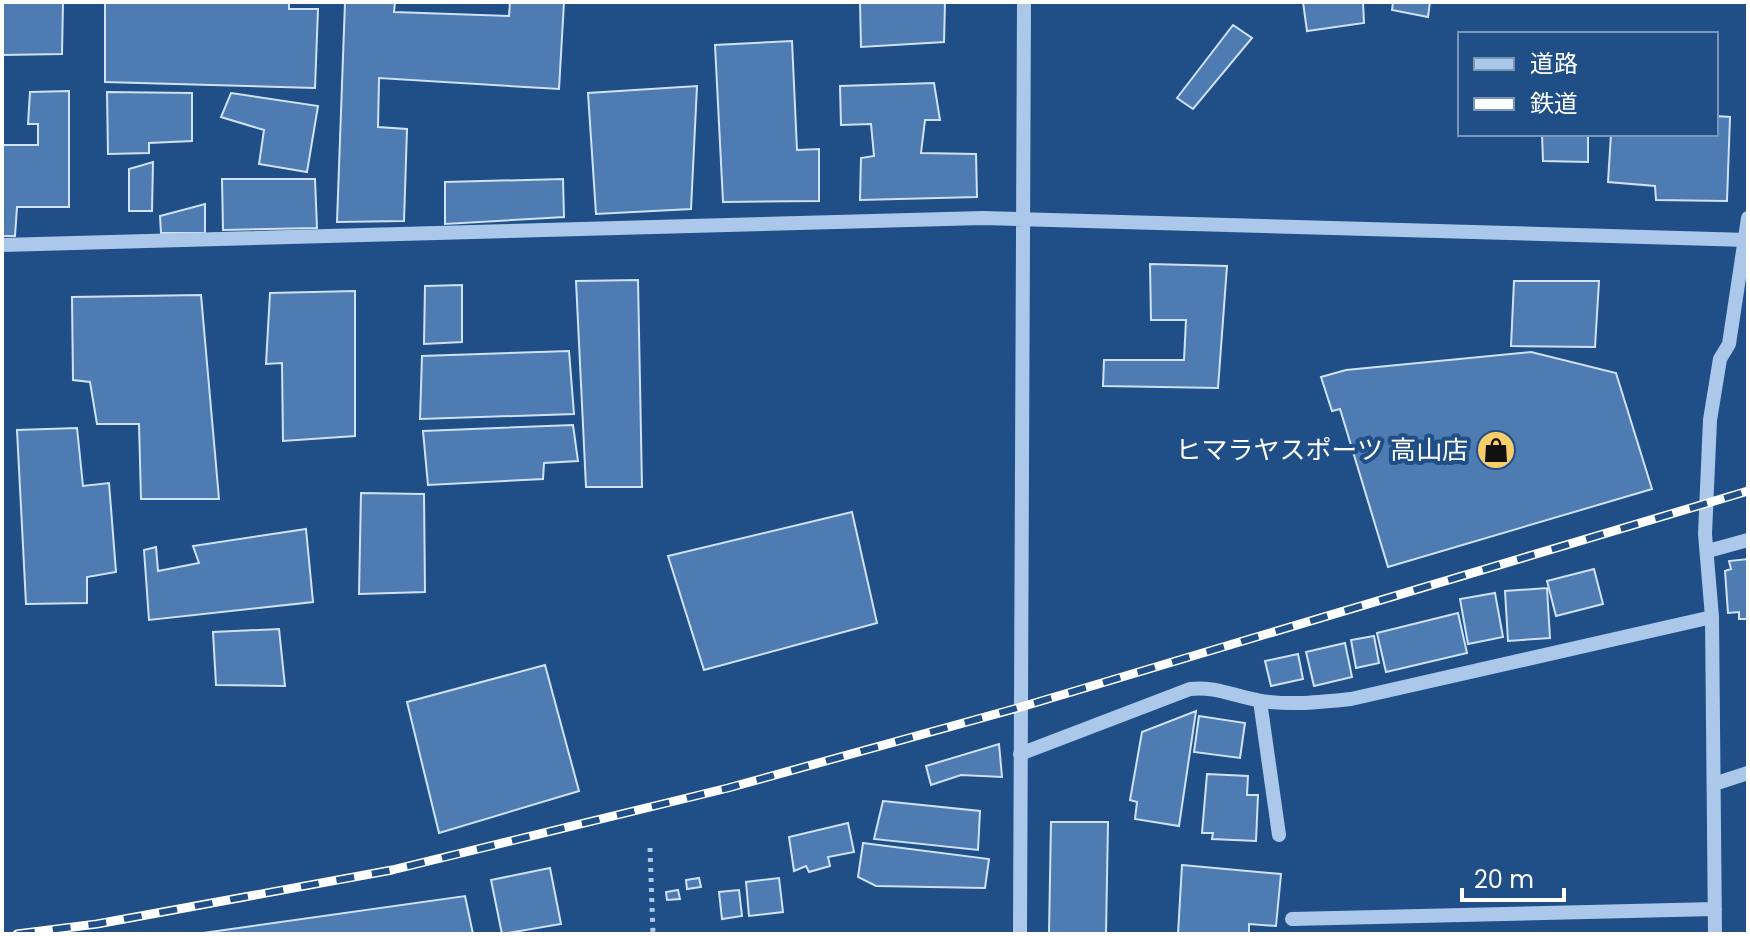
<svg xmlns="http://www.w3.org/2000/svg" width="1750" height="936" font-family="Poppins,'Noto Sans JP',sans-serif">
  <rect width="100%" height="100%" fill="#204f88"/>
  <!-- building -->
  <path fill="#4d7bb2" stroke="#cfe2f8" stroke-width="2" d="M2 2H63L62 54 2 55Z
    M105 2H289V9H318L315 88 105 82Z
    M345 2H395L394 12 509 16 510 2H564L559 89 379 78 378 127 407 129 404 221 337 222Z
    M860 2H945L944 42 861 47Z
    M1303 2H1363L1364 23 1307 31Z
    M1393 2H1430L1428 17 1392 10Z
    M1233 25 1252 38 1193 109 1177 98Z
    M792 41 797 150 819 149V201L723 202 715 45Z
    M934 83 940 120H925L921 153 976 154 977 197 860 200 861 158 874 156 871 124 841 125 840 86Z
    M697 86 691 209 596 214 588 93Z
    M69 91V207H17L15 236H2V145H38V124H28L30 92Z
    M107 92 192 93V141L149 143V153L108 154Z
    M231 93 318 106 307 172 259 164 264 130 221 117Z
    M1716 116 1730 117 1727 201 1656 200 1655 186 1608 182 1611 134H1716Z
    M1542 134H1588V162L1543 161Z
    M153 162 152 211H129V169Z
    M222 179H315L317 228 223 230Z
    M563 179 564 217 445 224V182Z
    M205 204V233H161L160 216Z
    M1150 264 1227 266 1218 388 1103 386 1104 360H1184L1186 320H1151Z
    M638 280 642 487H586L576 281Z
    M1514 281H1599L1595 347 1511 346Z
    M462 285V342L424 344 425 286Z
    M355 291V436L283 441 282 363 266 364 270 293Z
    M201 295 219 499H141L139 424H97L90 382 73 380 72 297Z
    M569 351 574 414 420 419 422 356Z
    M1531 352 1616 373 1652 489 1388 567 1340 409 1332 411 1321 377 1346 370Z
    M573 425 578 461 544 463 543 479 428 485 423 431Z
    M77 428 83 486 109 483 116 572 87 577V603L26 604 17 430Z
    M361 493 424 494 425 592 359 594Z
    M852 512 877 623 704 670 668 556Z
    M306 529 313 602 149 620 144 550 156 547 158 571 199 563 193 546Z
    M1748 559V619H1739V612L1728 613 1725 571 1731 569 1729 561Z
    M1594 569 1603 604 1556 616 1547 581Z
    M1547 588 1550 638 1508 641 1505 591Z
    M1495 593 1503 637 1468 644 1460 599Z
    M1458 613 1467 653 1386 672 1377 633Z
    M279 629 285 686 216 685 213 632Z
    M1374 636 1379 663 1356 668 1351 640Z
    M1345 643 1352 677 1314 686 1306 652Z
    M1298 654 1303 679 1271 686 1265 661Z
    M545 665 579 791 439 833 407 702Z
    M1196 711 1179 826 1135 819 1137 802 1130 800 1142 732Z
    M1199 716 1245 723 1240 758 1194 752Z
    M999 744 1002 777 961 775 931 785 926 766Z
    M1207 774 1248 776 1247 795H1258L1256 841 1212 839 1213 833H1202Z
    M883 801 980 811 978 850 874 839Z
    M1051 822H1108L1106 934H1049Z
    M848 823 854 852 828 857 830 866 809 872 806 866 794 871 789 837Z
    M863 843 989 859 985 888 876 886 858 877Z
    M1182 865 1281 874 1276 926 1249 924V934H1178Z
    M550 868 561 924 502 934 491 880Z
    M699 878 701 887 687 889 686 880Z
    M779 878 783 912 749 916 746 882Z
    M678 890 680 899 667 900 666 892Z
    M739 890 742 916 722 919 719 892Z
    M465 896 473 934H196Z"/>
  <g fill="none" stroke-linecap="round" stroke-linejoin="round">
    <!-- path -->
    <path stroke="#abc8eb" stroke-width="5" stroke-dasharray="4 6" stroke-linecap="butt" d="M650 848 653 934"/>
    <!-- minor -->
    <path stroke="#abc8eb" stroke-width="14" d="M2 245 983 218 1748 240
      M1708 551 1748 540
      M1260 701 1279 835
      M1020 754 1190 689C1214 686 1234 696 1257 700 1287 706 1320 702 1351 699L1712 617
      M1714 784 1748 773
      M1292 919 1715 909
      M1020 934 1024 2
      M1715 934 1712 617 1705 534 1710 420 1720 359 1729 344 1748 218"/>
    <defs>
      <path id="rail" d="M17 934 97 924 392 870 728 788 1021 707 1748 491"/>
    </defs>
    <!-- rail casing -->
    <use href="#rail" stroke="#fff" stroke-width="9"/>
    <!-- rail -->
    <use href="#rail" stroke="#204f88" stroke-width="6" stroke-dasharray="18" stroke-linecap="butt"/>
  </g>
  <!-- icons -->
  <defs>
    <symbol id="shop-disc" viewBox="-11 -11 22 22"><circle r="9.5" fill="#f8ce6b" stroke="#204f88"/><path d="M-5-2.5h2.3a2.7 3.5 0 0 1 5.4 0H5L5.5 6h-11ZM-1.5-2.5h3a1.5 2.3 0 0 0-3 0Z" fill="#111"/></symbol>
  </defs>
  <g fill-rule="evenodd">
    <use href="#shop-disc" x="1474" y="428" width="44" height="44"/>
  </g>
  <g text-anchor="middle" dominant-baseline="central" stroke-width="8" stroke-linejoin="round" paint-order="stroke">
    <!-- poi labels -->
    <g font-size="26" fill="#fff" stroke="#204f88" text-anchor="end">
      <text x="1468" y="450">ヒマラヤスポーツ 高山店</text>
    </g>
  </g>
  <!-- border -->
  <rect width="1750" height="936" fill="none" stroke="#ffffff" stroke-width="8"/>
  <!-- legend -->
  <rect x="1458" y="32" width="260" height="104" fill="#204f88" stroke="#7995b8" stroke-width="2"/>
  <rect x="1474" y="58" width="40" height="12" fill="#abc8eb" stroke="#7995b8" stroke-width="2"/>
  <text x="1530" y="72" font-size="24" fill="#ffffff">道路</text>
  <rect x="1474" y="98" width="40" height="12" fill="#ffffff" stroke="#7995b8" stroke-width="2"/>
  <text x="1530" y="112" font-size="24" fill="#ffffff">鉄道</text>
  <!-- scale -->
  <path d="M1462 888v12h102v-12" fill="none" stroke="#ffffff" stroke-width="4"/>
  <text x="1474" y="888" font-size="24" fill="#ffffff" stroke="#204f88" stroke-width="6" paint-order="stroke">20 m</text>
</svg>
